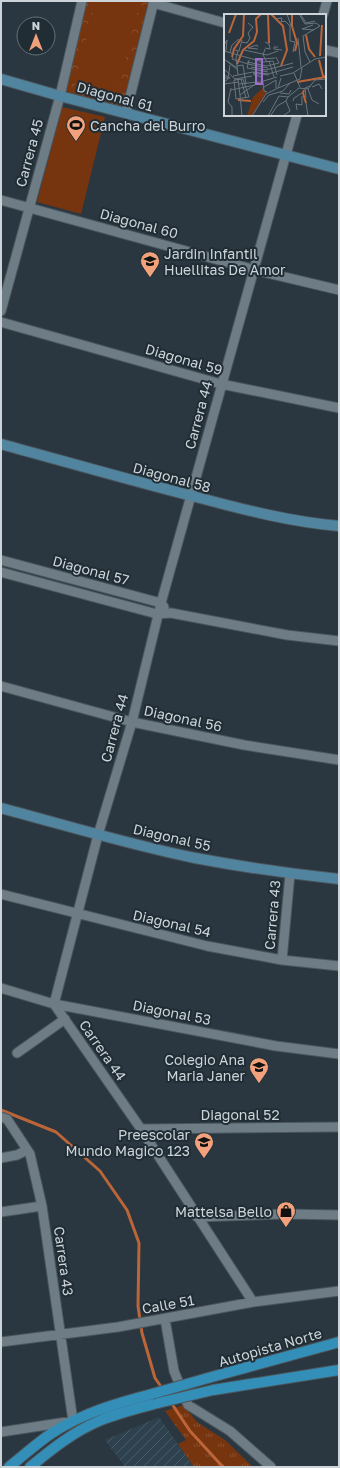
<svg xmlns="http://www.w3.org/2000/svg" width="340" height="1468" font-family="'Golos Text',sans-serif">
  <defs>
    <pattern id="industrial-furrows" width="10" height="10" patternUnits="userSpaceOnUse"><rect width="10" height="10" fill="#2e414e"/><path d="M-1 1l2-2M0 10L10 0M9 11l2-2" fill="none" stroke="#4b5c67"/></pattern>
    <pattern id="grass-tufts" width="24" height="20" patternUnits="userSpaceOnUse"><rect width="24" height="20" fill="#77350f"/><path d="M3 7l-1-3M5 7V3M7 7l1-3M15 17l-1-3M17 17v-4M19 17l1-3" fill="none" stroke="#895131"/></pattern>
    <pattern id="forest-crowns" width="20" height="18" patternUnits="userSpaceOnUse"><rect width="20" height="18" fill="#77350f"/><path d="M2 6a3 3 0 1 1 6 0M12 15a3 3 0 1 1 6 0" fill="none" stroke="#895131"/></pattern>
  </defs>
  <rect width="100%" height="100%" fill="#2a3740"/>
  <!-- industrial -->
  <path fill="url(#industrial-furrows)" d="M159 1417 194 1467H125L105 1440Z"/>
  <!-- grass -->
  <path fill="url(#grass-tufts)" d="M183 1405 197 1422 225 1440 253 1467H194L178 1444 186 1440 165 1411Z"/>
  <!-- forest -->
  <path fill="url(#forest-crowns)" d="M82 1H153L126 113 60 96Z"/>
  <!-- green -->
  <path fill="#77350f" d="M96 1H122L139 5 116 95 75 85Z
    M62 107 105 117 81 214 37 202Z"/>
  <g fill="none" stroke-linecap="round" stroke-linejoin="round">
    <!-- stream -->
    <path stroke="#bc6538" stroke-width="3" d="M1 1110 56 1132 100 1171 127 1210 139 1243 138 1306 142 1333 155 1378 162 1388
      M170 1401 190 1431 223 1467"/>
    <defs>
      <path id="street" d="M153 3 225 23
        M323 15 327 1
        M325 50 339 53
        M126 113 154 1
        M1 200 255 270 339 290
        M1 311 60 96 82 1
        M1 322 221 384 339 408
        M1 560 161 603 164 607
        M1 572 157 614 171 613 287 635 339 641
        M1 686 132 722 244 745 339 760
        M1 894 207 946 282 960 339 966
        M282 960 290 874
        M1 988 54 1004 276 1046 339 1054
        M17 1053 65 1019
        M1 1117 7 1119 30 1154 42 1206 73 1421 1 1432
        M141 1129 339 1127
        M1 1158 17 1155 27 1150
        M1 1212 42 1206
        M197 1217 286 1214 339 1215
        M253 1302 141 1129 54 1004 98 835 132 722 161 603 297 115
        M165 1319 174 1371 188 1405 230 1431 271 1467
        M1 1342 118 1327 253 1302 339 1291"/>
      <path id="secondary" d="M1 79 60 96 339 169
        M1 444C67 462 133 481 200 498 245 510 292 522 339 526
        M1 808C65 825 130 845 195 858 243 867 291 874 339 879"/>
      <path id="primary" d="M208 1378 339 1342
        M213 1390 339 1370
        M9 1467C23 1456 37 1443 52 1433 83 1413 117 1403 152 1394
        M30 1467C52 1449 73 1432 99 1421 118 1413 139 1408 158 1403"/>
    </defs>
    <!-- street casing -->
    <use href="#street" stroke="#4a555c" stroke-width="11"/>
    <!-- secondary casing -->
    <use href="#secondary" stroke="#4a555c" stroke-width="12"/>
    <!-- primary casing -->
    <use href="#primary" stroke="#4a555c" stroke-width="12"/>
    <!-- street -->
    <use href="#street" stroke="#6e7c86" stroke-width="9"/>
    <!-- secondary -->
    <use href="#secondary" stroke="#51859f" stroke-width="10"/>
    <!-- primary -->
    <use href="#primary" stroke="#348fb8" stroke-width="10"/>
    <defs>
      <path id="primary-bridge" d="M152 1394 208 1378
        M158 1403 213 1390"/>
    </defs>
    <!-- primary-bridge casing -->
    <use href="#primary-bridge" stroke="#4a555c" stroke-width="12" stroke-linecap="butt"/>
    <!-- primary-bridge -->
    <use href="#primary-bridge" stroke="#348fb8" stroke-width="10"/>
  </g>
  <!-- icons -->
  <defs>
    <symbol id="stadium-pin" viewBox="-11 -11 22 30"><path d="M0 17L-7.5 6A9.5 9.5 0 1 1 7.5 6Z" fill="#f1a17b" stroke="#202d35"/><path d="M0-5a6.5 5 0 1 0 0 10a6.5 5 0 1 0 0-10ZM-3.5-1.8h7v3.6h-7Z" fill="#111"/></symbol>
    <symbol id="school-pin" viewBox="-11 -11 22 30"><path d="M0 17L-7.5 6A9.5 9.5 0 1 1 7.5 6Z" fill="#f1a17b" stroke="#202d35"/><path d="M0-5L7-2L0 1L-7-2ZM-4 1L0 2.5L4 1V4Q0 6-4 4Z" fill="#111"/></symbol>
    <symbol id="shop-pin" viewBox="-11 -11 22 30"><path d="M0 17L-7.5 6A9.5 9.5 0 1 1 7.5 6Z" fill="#f1a17b" stroke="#202d35"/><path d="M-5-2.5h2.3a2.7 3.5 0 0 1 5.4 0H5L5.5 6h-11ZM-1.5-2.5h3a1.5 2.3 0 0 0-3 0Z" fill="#111"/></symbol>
  </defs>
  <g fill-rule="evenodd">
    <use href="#stadium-pin" x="65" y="114" width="22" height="30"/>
    <use href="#school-pin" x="139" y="250" width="22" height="30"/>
    <use href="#school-pin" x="248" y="1056" width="22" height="30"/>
    <use href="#school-pin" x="193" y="1131" width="22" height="30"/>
    <use href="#shop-pin" x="275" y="1200" width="22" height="30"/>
  </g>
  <g text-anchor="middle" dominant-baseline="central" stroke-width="4" stroke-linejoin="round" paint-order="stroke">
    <!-- street labels -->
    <g font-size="14" fill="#ccd4da" stroke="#202d35">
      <text transform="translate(115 96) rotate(15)">Diagonal 61</text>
      <text transform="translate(29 153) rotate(-75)">Carrera 45</text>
      <text transform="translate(139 223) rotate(15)">Diagonal 60</text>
      <text transform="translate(184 359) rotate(16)">Diagonal 59</text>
      <text transform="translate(198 415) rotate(-75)">Carrera 44</text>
      <text transform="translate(172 477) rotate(15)">Diagonal 58</text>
      <text transform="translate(91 570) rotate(15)">Diagonal 57</text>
      <text transform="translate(183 718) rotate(12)">Diagonal 56</text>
      <text transform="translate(114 728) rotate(-75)">Carrera 44</text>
      <text transform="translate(172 837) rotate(13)">Diagonal 55</text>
      <text transform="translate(272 915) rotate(-85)">Carrera 43</text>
      <text transform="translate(172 923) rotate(13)">Diagonal 54</text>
      <text transform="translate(172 1012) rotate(11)">Diagonal 53</text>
      <text transform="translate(103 1050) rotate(55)">Carrera 44</text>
      <text x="240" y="1114">Diagonal 52</text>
      <text transform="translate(64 1261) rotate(82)">Carrera 43</text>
      <text transform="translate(168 1304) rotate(-10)">Calle 51</text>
      <text transform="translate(270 1347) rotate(-16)">Autopista Norte</text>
    </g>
    <!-- poi labels -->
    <g font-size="14" fill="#ccd4da" stroke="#202d35" text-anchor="end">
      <text x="90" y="125" text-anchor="start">Cancha del Burro</text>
      <text x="164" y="253" text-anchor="start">Jardin Infantil<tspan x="164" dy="16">Huellitas De Amor</tspan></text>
      <text x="245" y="1059">Colegio Ana<tspan x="245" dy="16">Maria Janer</tspan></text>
      <text x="190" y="1134">Preescolar<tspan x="190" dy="16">Mundo Magico 123</tspan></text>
      <text x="272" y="1211">Mattelsa Bello</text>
    </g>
  </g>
  <!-- overview -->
  <g transform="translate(224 14)">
    <rect width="102" height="102" fill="#2a3740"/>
    <path d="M35 69 42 79 27 102H23L29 83 38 75Z" fill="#77350f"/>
    <path fill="none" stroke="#bc6538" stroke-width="2" d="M47 0 59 12 63 36 57 52M68 0V12L73 29 71 37M44 1 45 29M5 19 12 0M82 21 85 35 91 43M96 42 98 11M8 43 10 35 19 22 20 0M95 46 99 62 102 63M13 50 19 36 30 27 33 18 32 5 37 0M73 68 102 63M80 76 79 79 82 89M14 86 27 87"/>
    <path fill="none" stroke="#6b767e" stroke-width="1" d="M63 0 67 12M75 0 81 10 92 9 96 12 79 22 81 38 86 48M77 1 82 9 91 7M51 5 58 4 57 8 61 7 66 12V27L71 28 69 38M89 11 78 15 90 16M74 24 77 53M18 28 23 29 26 24 24 19 29 13 24 9M41 28 45 30 46 35 41 34M0 31 3 26 2 37M54 33H50V35L58 36M34 35 24 34 33 31 34 33M41 35 39 41 43 48M11 36 15 37 18 26M20 36 43 41 54 37M0 37 39 48 49 47 53 61M6 38 8 31 15 25M9 43 8 45 24 50 44 54M0 45 14 56M38 45 51 44M25 46 23 54 44 58M3 47 13 54M45 47 50 63M23 48 43 52 55 49 52 43M13 52 19 51 22 70M27 53 42 56 69 49M0 55 12 66M30 58V61L39 63M29 59 45 61M70 59 76 73M0 61 6 64H0M14 61 12 44 14 37M9 62 29 58 44 60 69 53M56 62 69 59 91 45 102 43M11 65 28 62M17 65 22 84M10 66 19 65 25 83 12 85M10 66 12 85M14 66 16 81M0 68 4 65 6 51M39 68 40 77 43 78M0 70 15 68M15 70 34 68M40 73 52 66V74M88 73 95 70 98 75M7 74 4 88 8 93V102M54 74 76 65 78 54M84 75 88 86 95 90M7 76 31 71M56 79 65 80 67 76M82 84 81 74 86 72M69 87 70 84 78 79M39 88 45 81 59 77 66 69M82 89 84 102M73 96 72 90 78 91V82M47 101 53 92 62 87M18 102 16 81 33 69 53 63M28 102 42 80 54 74 57 64M44 102 55 82 64 83 75 74 84 75 91 66 102 65M59 102 66 97 62 87 64 83"/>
    <path fill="#9b6fca" fill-opacity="0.15" stroke="#9b6fca" stroke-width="2" d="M32 45H38V70H32Z"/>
    <rect width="102" height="102" fill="none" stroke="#ccd4da" stroke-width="2"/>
  </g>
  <!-- border -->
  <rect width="340" height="1468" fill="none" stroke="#ccd4da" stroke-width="4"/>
  <!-- north arrow -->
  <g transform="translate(36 36)"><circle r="19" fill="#202d35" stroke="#657077"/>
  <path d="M0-3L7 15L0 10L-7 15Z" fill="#f1a17b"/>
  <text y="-6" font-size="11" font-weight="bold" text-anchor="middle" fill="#ccd4da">N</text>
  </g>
</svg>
